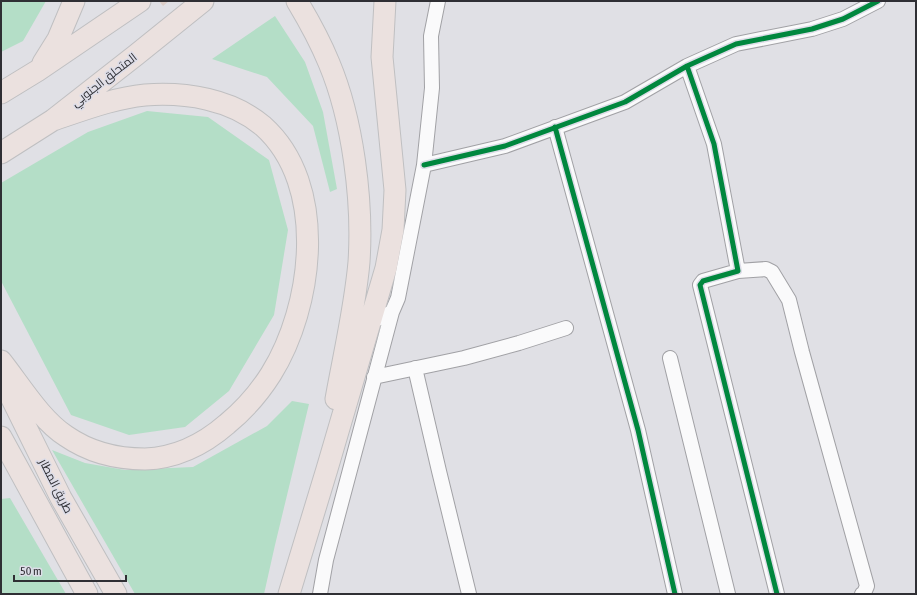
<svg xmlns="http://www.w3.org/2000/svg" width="917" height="595" font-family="'Asap Condensed',Cairo,sans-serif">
  <rect width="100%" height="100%" fill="#e0e0e5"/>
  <!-- green -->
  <path fill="#b4dec7" d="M1 1H46L23 41 1 52Z
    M275 16 305 62 323 112 337 189 330 192 313 126 267 77 212 59Z
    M147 111 208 117 269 160 288 230 274 315 229 391 185 427 129 435 71 415 1 281V183L88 132Z
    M292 401 309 404 275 545 264 594H135L52 450 85 463 125 470 193 467 267 426Z
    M10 498 66 594H1V499Z"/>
  <!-- building -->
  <path fill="#dccec8" d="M159 1H169L163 6Z"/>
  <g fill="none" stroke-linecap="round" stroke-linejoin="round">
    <defs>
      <path id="minor" d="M687 66 714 144 738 271 703 281 700 285 777 594
        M555 127 638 430 675 594
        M424 165 505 146 625 102 687 66 736 44 812 29 843 19 878 1
        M738 271 766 269 772 272 789 300 802 352 867 586 864 593 862 594
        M371 322 392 312 398 298 424 165 432 88 431 36 438 1
        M670 358 728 594
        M415 368 439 471 469 594
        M374 377 464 358 519 343 566 328
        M320 594 326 560 392 312"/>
      <path id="highway" d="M297 1C309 21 320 41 329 63 353 120 363 201 359 262 355 308 344 354 336 399
        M43 63 58 39 74 1
        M1 93 37 71 140 1
        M1 153 53 120 136 55 203 1
        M1 361C20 385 41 420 66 436 89 452 116 459 145 459 176 458 204 444 227 424 244 410 259 393 271 374 313 307 329 185 263 126 231 99 186 92 145 95 114 98 83 110 53 120
        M1 377 61 498 116 594
        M1 437 87 594
        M289 594 327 469 386 268 393 230 395 190 382 57 385 1"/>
    </defs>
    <!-- minor casing -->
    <use href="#minor" stroke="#a1a1a5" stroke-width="16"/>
    <!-- highway casing -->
    <use href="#highway" stroke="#bfbfc1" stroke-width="23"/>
    <!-- minor -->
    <use href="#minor" stroke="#fafafb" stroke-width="14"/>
    <!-- highway -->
    <use href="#highway" stroke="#ebe1df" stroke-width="21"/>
    <defs>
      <path id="cycleway" d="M687 66 714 144 738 271 703 281 700 285 777 594
        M555 127 638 430 675 594
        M424 165 505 146 625 102 687 66 736 44 812 29 843 19 878 1"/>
    </defs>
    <!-- cycleway casing -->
    <use href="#cycleway" stroke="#dddde8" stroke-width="8"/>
    <!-- cycleway -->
    <use href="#cycleway" stroke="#00873e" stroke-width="5"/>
  </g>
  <g text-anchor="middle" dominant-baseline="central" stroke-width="3" stroke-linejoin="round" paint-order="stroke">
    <!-- street labels -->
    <g font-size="12" fill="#2f2f34" stroke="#dddde8">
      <text transform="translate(104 80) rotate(-38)">المتحلق الجنوبي</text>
      <text transform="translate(56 486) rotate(63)">طريق المطار</text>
    </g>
  </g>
  <!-- border -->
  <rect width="917" height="595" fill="none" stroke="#2f2f34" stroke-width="4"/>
  <!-- scale -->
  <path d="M14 575v6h112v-6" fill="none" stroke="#2f2f34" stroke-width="2"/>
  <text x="20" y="575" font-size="12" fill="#2f2f34" stroke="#dddde8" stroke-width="3" paint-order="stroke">50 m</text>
</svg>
